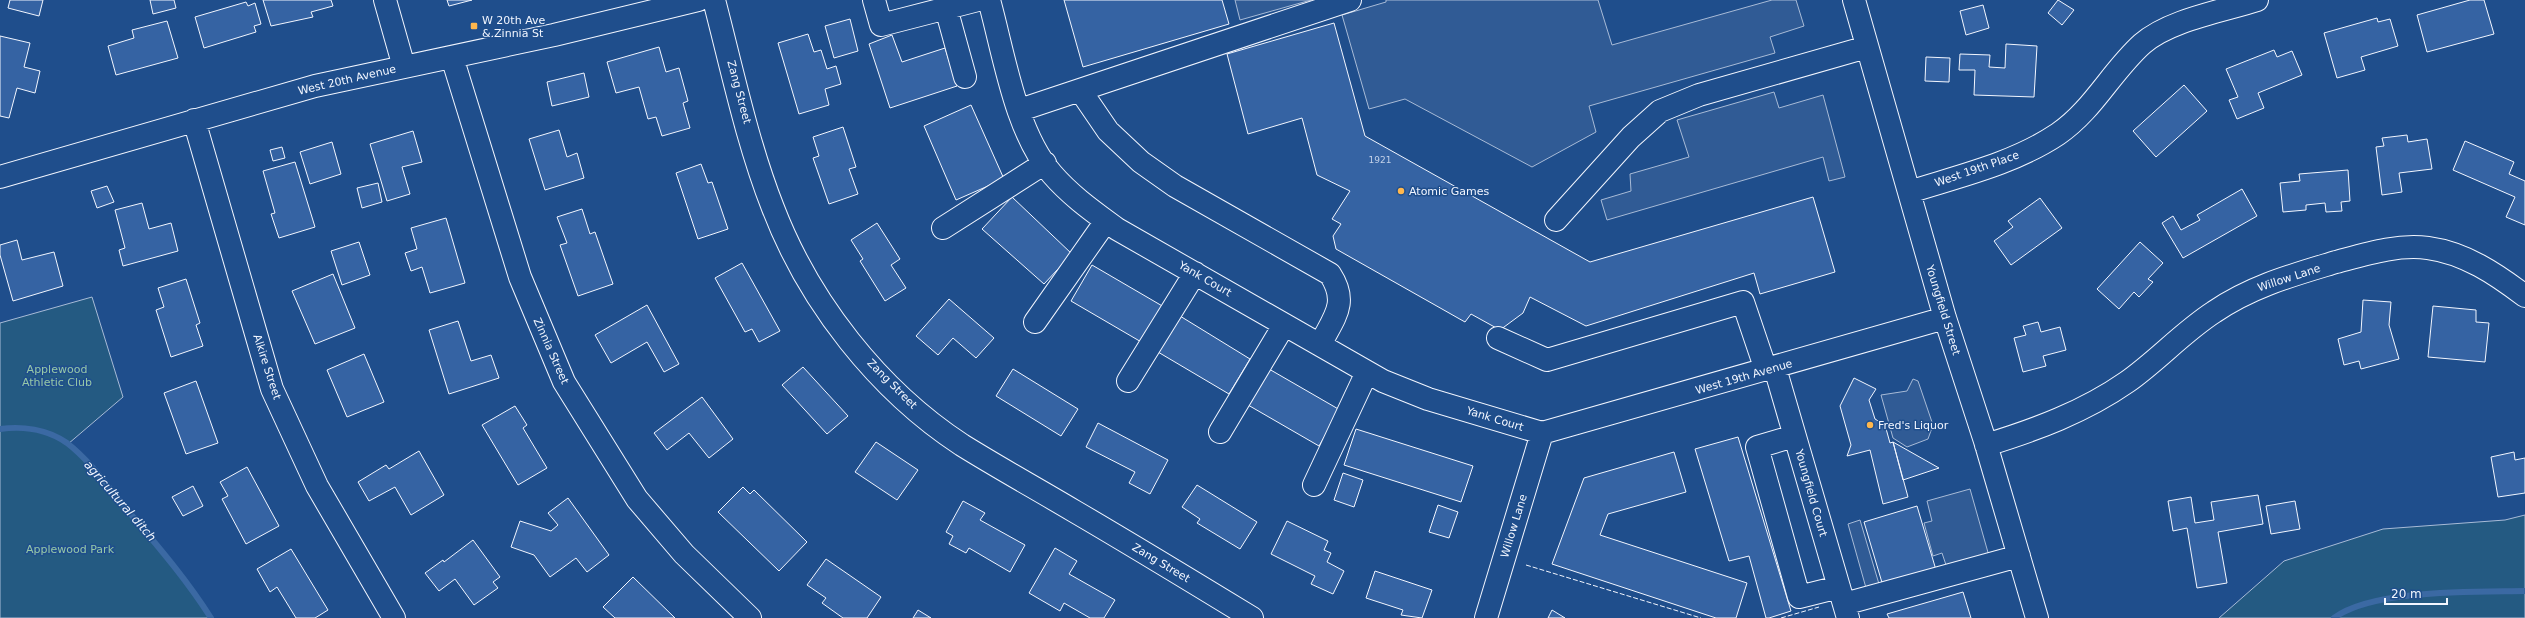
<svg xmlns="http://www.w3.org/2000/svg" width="2525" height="618" font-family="'DejaVu Sans',sans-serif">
  <rect width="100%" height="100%" fill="#1f4e8c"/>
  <!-- green -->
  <path fill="#245a82" stroke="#a8bbd7" d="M92 297 123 397 68 444C88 463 105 484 123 505 154 542 185 577 211 618H0V323Z
    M2525 515V618H2219L2284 561 2383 529 2505 520Z"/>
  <!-- parking -->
  <path fill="#305b95" stroke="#a8bbd7" d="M1235 0H1311L1240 20Z
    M1386 0H1598L1612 45 1772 0H1796L1804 26 1770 37 1775 53 1589 106 1596 132 1532 167 1405 99 1369 109 1342 15 1386 2Z
    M1774 92 1779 108 1823 95 1845 177 1829 181 1823 157 1607 220 1601 200 1631 191 1630 174 1689 157 1677 120Z
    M1913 379 1918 381 1933 425 1928 439 1907 447 1893 438 1881 395 1907 391Z
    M1970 489 1989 556 1947 568 1942 553 1933 556 1924 523 1932 521 1927 501Z
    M1860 520 1879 584 1866 588 1848 524Z"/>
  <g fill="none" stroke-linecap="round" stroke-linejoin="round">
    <!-- stream -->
    <path stroke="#3b69a3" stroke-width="6" d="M0 429C22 426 47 429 67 443 89 460 106 484 124 506 155 543 185 577 211 618
      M2334 618C2372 589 2476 592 2525 591"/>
  </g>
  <!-- building -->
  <path fill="#3563a3" stroke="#f2f6ff" d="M10 0H43L39 16 8 8Z
    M150 0H174L176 8 153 14Z
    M263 0H331L333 6 311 12 313 17 271 26Z
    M447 0H472L449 6Z
    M1064 0H1222L1229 24 1083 67Z
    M2058 0 2074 10 2062 25 2048 13Z
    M2470 0H2484L2494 34 2427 52 2417 15Z
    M246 2 248 6 255 3 261 24 254 26 256 32 204 48 195 17Z
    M1983 5 1989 28 1966 35 1960 11Z
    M2377 18 2378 22 2390 19 2398 46 2361 57 2365 70 2337 78 2324 33Z
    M850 19 858 51 834 58 825 26Z
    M167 21 178 58 116 75 108 46 134 38 132 30Z
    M1334 23 1365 136 1590 262 1813 197 1835 272 1760 294 1754 273 1586 326 1530 297 1523 313 1500 330 1471 314 1465 322 1336 249 1333 236 1341 224 1332 219 1350 191 1317 175 1302 118 1248 134 1227 54Z
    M808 34 814 52 821 50 827 69 836 66 841 84 825 89 829 105 799 114 778 43Z
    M892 35 902 62 945 48 957 86 890 108 869 44Z
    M0 36 30 43 24 67 40 71 35 93 17 88 9 118 0 116Z
    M2006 44 2037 46 2034 97 1974 95 1975 70H1959L1960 54 1990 55 1989 67 2005 68Z
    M659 47 666 72 679 68 688 101 683 103 690 128 662 136 656 117 648 119 639 87 616 93 607 62Z
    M2274 50 2277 57 2292 51 2302 75 2258 93 2264 108 2237 119 2229 100 2238 97 2226 69Z
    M1926 57 1950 58 1949 82 1925 81Z
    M584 73 589 97 552 106 547 82Z
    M2184 85 2207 111 2156 157 2133 131Z
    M971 105 1004 179 956 200 924 126Z
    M843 127 856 167 849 169 858 194 829 204 813 158 819 156 813 137Z
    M559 130 567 157 577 153 584 178 545 190 529 139Z
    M413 131 422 162 402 167 410 194 387 201 370 144Z
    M2407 135 2408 142 2427 139 2432 169 2399 173 2402 192 2382 195 2376 147 2384 146 2382 138Z
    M2465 141 2514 162 2509 174 2525 181V225L2506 217 2515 197 2453 170Z
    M332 142 341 174 310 184 300 152Z
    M282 147 285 158 273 161 270 150Z
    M295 162 315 227 279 238 271 214 275 213 263 171Z
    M701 164 708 183 712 182 728 229 698 239 676 173Z
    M2348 170 2350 201 2341 202 2342 211 2326 212 2325 203 2306 205V210L2283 212 2280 183 2300 181 2299 174Z
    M378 183 382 202 362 208 357 188Z
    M107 186 114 202 97 208 91 191Z
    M2242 189 2257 216 2183 258 2162 223 2173 216 2181 230 2200 220 2197 215Z
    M1012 197 1072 254 1044 284 982 229Z
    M2040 198 2062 228 2011 265 1994 241 2013 227 2008 221Z
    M142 203 149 229 171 223 178 251 123 266 119 250 125 248 115 210Z
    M582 209 590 234 595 232 613 284 578 296 560 245 567 243 557 217Z
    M446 218 465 283 430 293 422 267 411 271 405 253 417 249 411 228Z
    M877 223 900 259 891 265 906 288 885 301 860 261 863 259 851 240Z
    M17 240 22 260 54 252 63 286 13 301 0 255V245Z
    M359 242 370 275 342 285 331 251Z
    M2140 242 2163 263 2148 279 2153 282 2139 297 2134 292 2119 309 2097 289Z
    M742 263 780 331 759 342 752 329 745 332 715 278Z
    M1092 265 1164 307 1143 343 1071 301Z
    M333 274 355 328 315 344 292 291Z
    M186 279 200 323 196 325 203 346 171 357 156 310 164 307 158 288Z
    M949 299 994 338 976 358 953 338 938 355 916 336Z
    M2363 300 2391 302 2389 325 2399 359 2361 369 2359 361 2344 365 2338 339 2361 332Z
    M647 305 679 364 664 372 647 342 611 363 595 335Z
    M2433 306 2476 310V322L2489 323 2485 362 2428 357Z
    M1180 316 1250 359 1229 394 1158 352Z
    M458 321 471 361 491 355 499 378 449 394 429 330Z
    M2038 322 2041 332 2060 327 2066 350 2043 356 2046 366 2023 372 2014 338 2026 335 2023 326Z
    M364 354 384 402 347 417 327 370Z
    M803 367 848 416 827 434 782 385Z
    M1013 369 1078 409 1061 436 996 396Z
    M1269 369 1340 410 1319 446 1248 405Z
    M1854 378 1876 389 1869 400 1875 419 1885 425 1890 443 1893 442 1908 497 1883 504 1870 450 1847 456 1851 445 1840 406Z
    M196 381 218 443 186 454 164 393Z
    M702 397 733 439 709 458 689 433 667 450 654 433Z
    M515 406 527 425 523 428 547 468 518 485 482 425Z
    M1098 423 1168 460 1150 494 1129 483 1135 472 1086 447Z
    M1356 429 1473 466 1461 502 1344 465Z
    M1738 437 1791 611 1769 618H1766L1749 556 1729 561 1695 449Z
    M876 442 918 470 897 500 855 472Z
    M1893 442 1939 468 1903 480Z
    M419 451 444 495 411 515 395 487 369 501 358 482 386 465 389 469Z
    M1674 452 1686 492 1608 514 1600 535 1747 583 1736 618H1716L1552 564 1584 478Z
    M2514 452 2515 460 2525 458V493L2498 497 2491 457Z
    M247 467 279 526 246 544 222 499 228 496 220 482Z
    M1343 473 1363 480 1354 507 1334 500Z
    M1197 485 1257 522 1240 549 1197 523 1200 519 1182 507Z
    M193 486 203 506 183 516 172 497Z
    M743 487 750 494 754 490 807 542 779 571 718 512Z
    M2258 495 2263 524 2218 532 2227 583 2197 588 2187 528 2173 531 2168 501 2191 497 2195 523 2214 520 2211 502Z
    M568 498 609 555 587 572 576 558 550 577 534 555 511 547 520 521 551 531 558 525 548 513Z
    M963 501 985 513 980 520 1025 545 1010 572 969 548 966 553 949 544 953 536 946 532Z
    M2295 501 2300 529 2271 534 2266 506Z
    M1438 505 1458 512 1449 538 1429 532Z
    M1917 506 1936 570 1883 586 1864 522Z
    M1287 521 1328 541 1324 550 1331 553 1327 562 1344 571 1333 594 1311 584 1315 576 1271 554Z
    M473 540 500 577 493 582 498 588 474 605 455 579 439 591 425 573 443 560 444 562Z
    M1055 548 1077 561 1069 574 1115 600 1104 618H1090L1064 603 1060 611 1029 593Z
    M291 549 328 610 315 618H296L277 587 270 592 257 569Z
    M826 559 881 597 867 618H843L822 603 826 598 807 585Z
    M1375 571 1432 590 1422 618 1401 615 1403 610 1366 598Z
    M633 577 675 618H615L603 607Z
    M1963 592 1971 618H1889L1887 614Z
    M918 610 931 618H913Z
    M1552 610 1565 618H1548Z"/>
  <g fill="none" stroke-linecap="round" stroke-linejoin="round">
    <defs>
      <path id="minor" d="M385 0 404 67
        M714 0C732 69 747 142 773 208 809 302 878 390 962 445 999 468 1037 489 1074 511 1134 546 1193 582 1252 618
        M874 0 881 25 978 0
        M989 0C1004 54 1015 131 1052 174 1071 196 1094 212 1117 229L1383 381 1428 399 1542 433
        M1854 0 1945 318 1985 441 2037 618
        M946 8 965 77
        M452 57 520 277 564 382 637 499 684 554 750 618
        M1080 90 1108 131 1141 162 1175 186 1330 274C1349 303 1334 317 1320 345
        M1020 110 1350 0
        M194 120 272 389 317 486 394 618
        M0 177 315 86 554 35 698 0
        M1909 192C1959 176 2013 164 2058 134 2093 110 2111 72 2142 44 2169 20 2223 11 2257 0
        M1556 220 1631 137 1660 111 1699 95 1867 47
        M943 228 1045 163
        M1035 322 1106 221
        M1498 338 1547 360 1743 302 1766 370
        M1775 368 1848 618
        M1128 381 1195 273
        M1220 432 1284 325
        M1542 433 1945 318
        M1794 436 1757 447 1799 597 1839 587
        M1986 445C2035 430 2084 412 2127 382 2157 361 2183 332 2214 312 2252 286 2293 275 2336 262 2366 254 2397 244 2428 248 2465 253 2496 274 2525 296
        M1314 485 1367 372
        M1844 604 2019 556
        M1486 618 1542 433"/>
    </defs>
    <!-- minor casing -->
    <use href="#minor" stroke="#f2f6ff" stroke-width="24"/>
    <!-- minor -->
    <use href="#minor" stroke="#1f4e8c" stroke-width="22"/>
    <!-- fence -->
    <path stroke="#f2f6ff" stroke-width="1" stroke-dasharray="5 2" stroke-linecap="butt" d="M1526 565 1701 618
      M1781 618 1819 607"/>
  </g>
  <!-- markers -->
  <g fill="#ffb74d" stroke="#1f4e8c" stroke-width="1.5">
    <rect x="470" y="22" width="8" height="8" rx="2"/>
    <circle cx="1401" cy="191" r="4"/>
    <circle cx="1870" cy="425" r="4"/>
  </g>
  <g text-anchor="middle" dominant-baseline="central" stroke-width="3" stroke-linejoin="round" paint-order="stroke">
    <!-- number labels -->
    <g font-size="9" fill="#c3d1e8">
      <text x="1380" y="160">1921</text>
    </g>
    <!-- poi labels -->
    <g font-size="11" fill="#f2f6ff" stroke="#1f4e8c" text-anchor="start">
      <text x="482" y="20">W 20th Ave<tspan x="482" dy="13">&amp; Zinnia St</tspan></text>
      <text x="1409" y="191">Atomic Games</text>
      <text x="1878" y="425">Fred's Liquor</text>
    </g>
    <!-- street labels -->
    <g font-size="11" fill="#f2f6ff" stroke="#1f4e8c">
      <text transform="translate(347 80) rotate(-13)">West 20th Avenue</text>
      <text transform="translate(739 92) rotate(75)">Zang Street</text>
      <text transform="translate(1977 169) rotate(-19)">West 19th Place</text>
      <text transform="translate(2289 278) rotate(-18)">Willow Lane</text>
      <text transform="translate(1205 279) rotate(30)">Yank Court</text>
      <text transform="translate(1943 310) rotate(73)">Youngfield Street</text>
      <text transform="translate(551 351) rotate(66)">Zinnia Street</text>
      <text transform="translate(267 367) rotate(72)">Alkire Street</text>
      <text transform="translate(1744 377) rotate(-16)">West 19th Avenue</text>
      <text transform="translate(892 384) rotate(45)">Zang Street</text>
      <text transform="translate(1495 419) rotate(17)">Yank Court</text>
      <text transform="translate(1811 493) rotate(74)">Youngfield Court</text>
      <text transform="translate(1514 526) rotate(-73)">Willow Lane</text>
      <text transform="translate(1161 563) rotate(31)">Zang Street</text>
    </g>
    <!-- park labels -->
    <g font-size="11" fill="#97c8a6" stroke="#1f4e8c">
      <text x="57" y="369">Applewood<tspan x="57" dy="13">Athletic Club</tspan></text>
      <text x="70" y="549">Applewood Park</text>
    </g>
    <!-- water labels -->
    <g font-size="12" font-style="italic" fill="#f2f6ff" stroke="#1f4e8c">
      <text transform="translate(120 501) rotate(49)">agricultural ditch</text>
    </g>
  </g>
  <!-- scale -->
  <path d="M2385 598v6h62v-6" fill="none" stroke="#f2f6ff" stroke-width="2"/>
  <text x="2391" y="598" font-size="12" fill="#f2f6ff" stroke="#1f4e8c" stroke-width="3" paint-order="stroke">20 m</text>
</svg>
